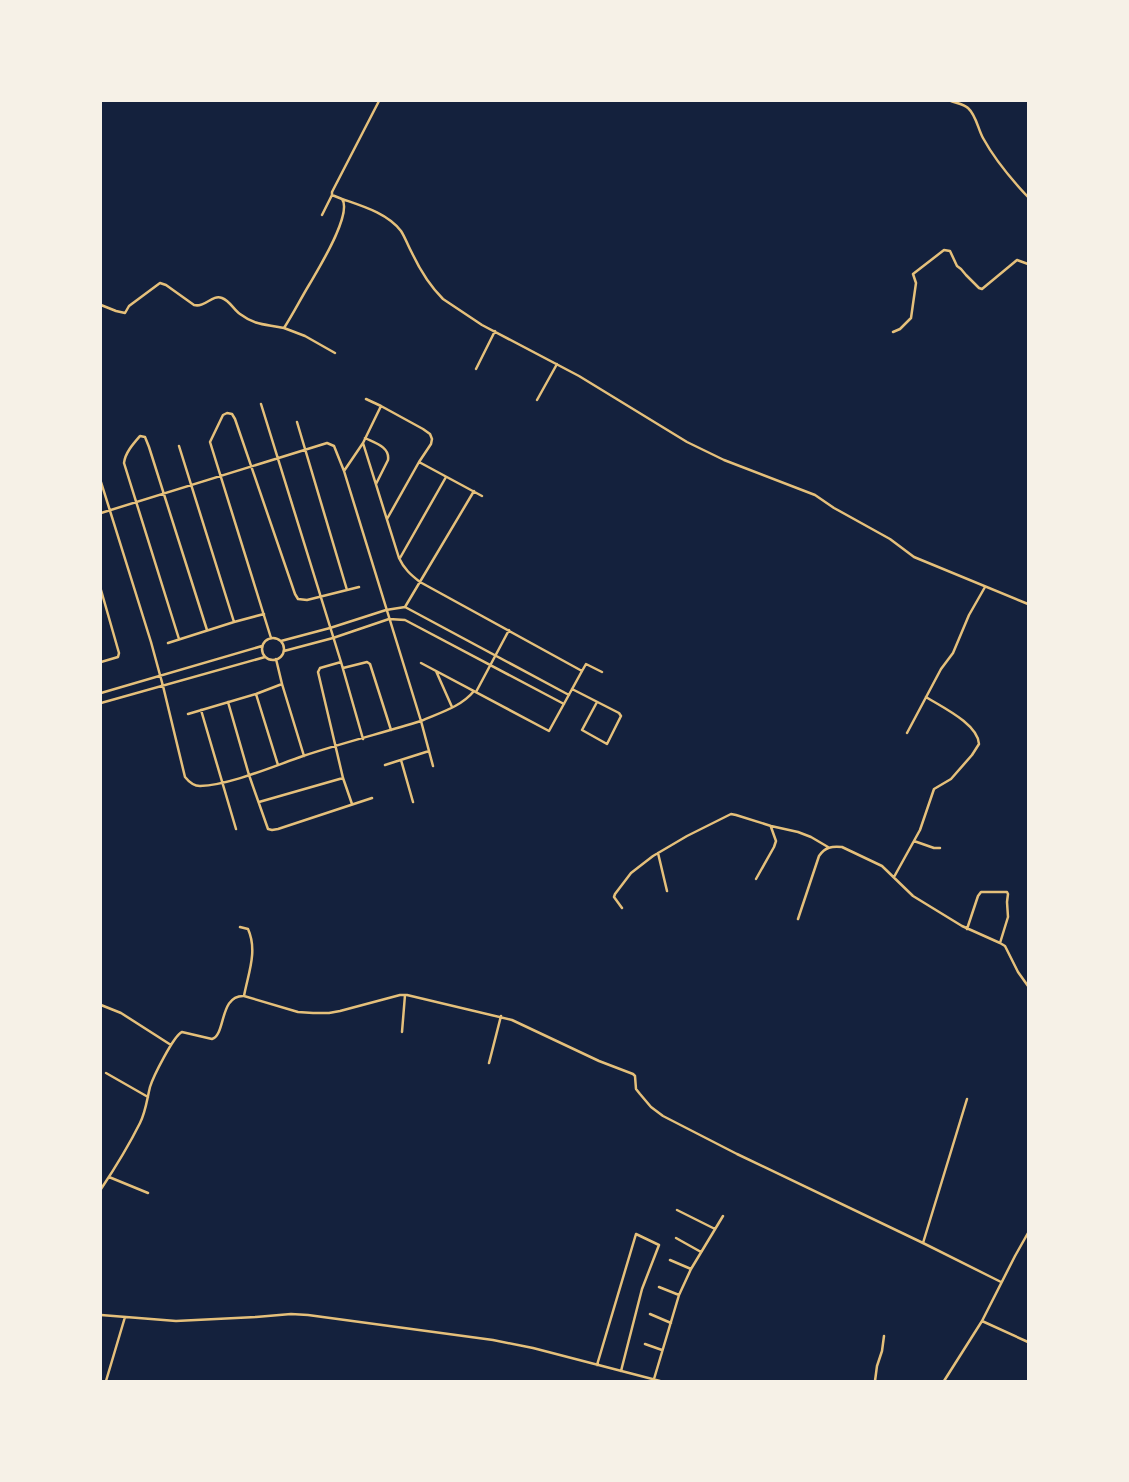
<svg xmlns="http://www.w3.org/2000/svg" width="1129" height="1482" font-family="'Space Grotesk',sans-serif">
  <rect width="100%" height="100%" fill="#14213d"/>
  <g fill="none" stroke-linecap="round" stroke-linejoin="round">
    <!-- minor -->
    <path stroke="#e5c07b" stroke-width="2.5" d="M951 101C956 103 964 104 968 108 976 115 978 129 983 138 995 160 1011 179 1028 197
      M342 199C362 206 387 213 401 231 405 237 408 246 412 253 420 270 430 286 443 299L482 325 579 376 687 442 724 460 815 495 834 508 890 539 914 557 1028 604
      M322 215 332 195
      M101 305 116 311 125 313 129 306 160 283 166 285 194 305C205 308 212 294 222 298 230 301 234 310 240 314 256 326 266 324 284 328 293 314 300 300 309 285 317 271 353 214 342 199L332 195V192L379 101
      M284 328 305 336 335 353
      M893 332 900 329 911 318 916 283 913 274 944 250 950 251 957 266 961 269 966 275 979 288 982 289 1017 260 1028 264
      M476 369 495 331
      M366 399 381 406 423 429 430 434 432 439 431 444 419 462 387 519
      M537 400 557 364
      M261 404 341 662 363 739
      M297 422 347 590
      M365 438C375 443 390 447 388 460L376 484
      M363 443 399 558C404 569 411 575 420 582L582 671 549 731 421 663
      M179 446 234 622
      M419 462 482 496
      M101 482 151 642 163 686 185 777C189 782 193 786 200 786 230 785 274 766 303 756 342 743 382 733 421 721L344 471
      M101 513 327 443 334 446 344 471 363 443 381 406
      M400 558 446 477
      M101 590 119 653 118 657 101 662
      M405 607 474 491
      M271 638 210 442 223 415 227 413 232 414 235 419 295 594 298 599 307 600 359 587
      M262 649a11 11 0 1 1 22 0a11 11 0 1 1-22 0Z
      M179 639 124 463C125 453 133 444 140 436L145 437 149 447 207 630
      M281 641 330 628 386 610 405 607 569 695
      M168 643 234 622 264 614
      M284 651 333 638 389 619 405 620 564 704
      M276 659 282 684 304 756
      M341 662 320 668 318 672 343 778 352 804
      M343 668 367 662 370 664 391 730
      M436 671 452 707
      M582 671 586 664 602 672
      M572 689 619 713 621 716 607 744 582 730 597 702
      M101 693 262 646
      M256 694 278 765
      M228 702 249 775 268 829 272 830 278 829 372 798
      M101 703 265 657
      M201 710 236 829
      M188 714 256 694 282 684
      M907 733 941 669 953 653 969 615 985 587
      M401 760 413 802
      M385 765 429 751
      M433 766 421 721C439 713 461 707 474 691L476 692 509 630
      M259 802 343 778
      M914 841 934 848H940
      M658 853 667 891
      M894 877 920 830 934 789 951 779 972 755 979 744C978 724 942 707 926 697
      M756 879 774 847 776 841 771 827
      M622 908 614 897 615 894 631 873 653 856 687 836 731 814 736 815 771 826 798 832 811 837 828 847
      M798 919 819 856C825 847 832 846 842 847L882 866 913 896 962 926 1000 943 1005 946 1018 972 1028 986
      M240 927 248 929C258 951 248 974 244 996
      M967 929 978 896 981 892H1007L1008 894 1007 902 1008 917 1000 943
      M101 1005 121 1013 171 1045
      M402 1032 405 995
      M489 1063 501 1016
      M106 1073 148 1097
      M109 1177 148 1193
      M101 1189C115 1168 129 1145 140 1123 146 1111 147 1099 150 1087 153 1077 174 1035 182 1032L212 1039C226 1035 219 995 244 996L298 1012 313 1013H329L340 1011 400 995H407L512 1020 599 1061 633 1074 635 1076 636 1089 640 1094 651 1107 663 1116 737 1154 923 1243 1001 1282
      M677 1210 715 1229
      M676 1238 701 1252
      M923 1243 967 1099
      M670 1260 691 1269
      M659 1287 679 1295
      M650 1314 671 1323
      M101 1315 176 1321 256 1317 291 1314 308 1315 493 1340 533 1348 660 1381
      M982 1321 1028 1342
      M645 1344 662 1350
      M597 1365 636 1234 659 1245 642 1289 621 1371
      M654 1379 679 1295 691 1269 723 1216
      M106 1381 125 1317
      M875 1381 877 1366 882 1351 884 1336
      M944 1381 982 1321 1015 1256 1028 1233"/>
  </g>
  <!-- border -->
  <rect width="1129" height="1482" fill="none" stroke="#f6f1e7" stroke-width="204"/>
</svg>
